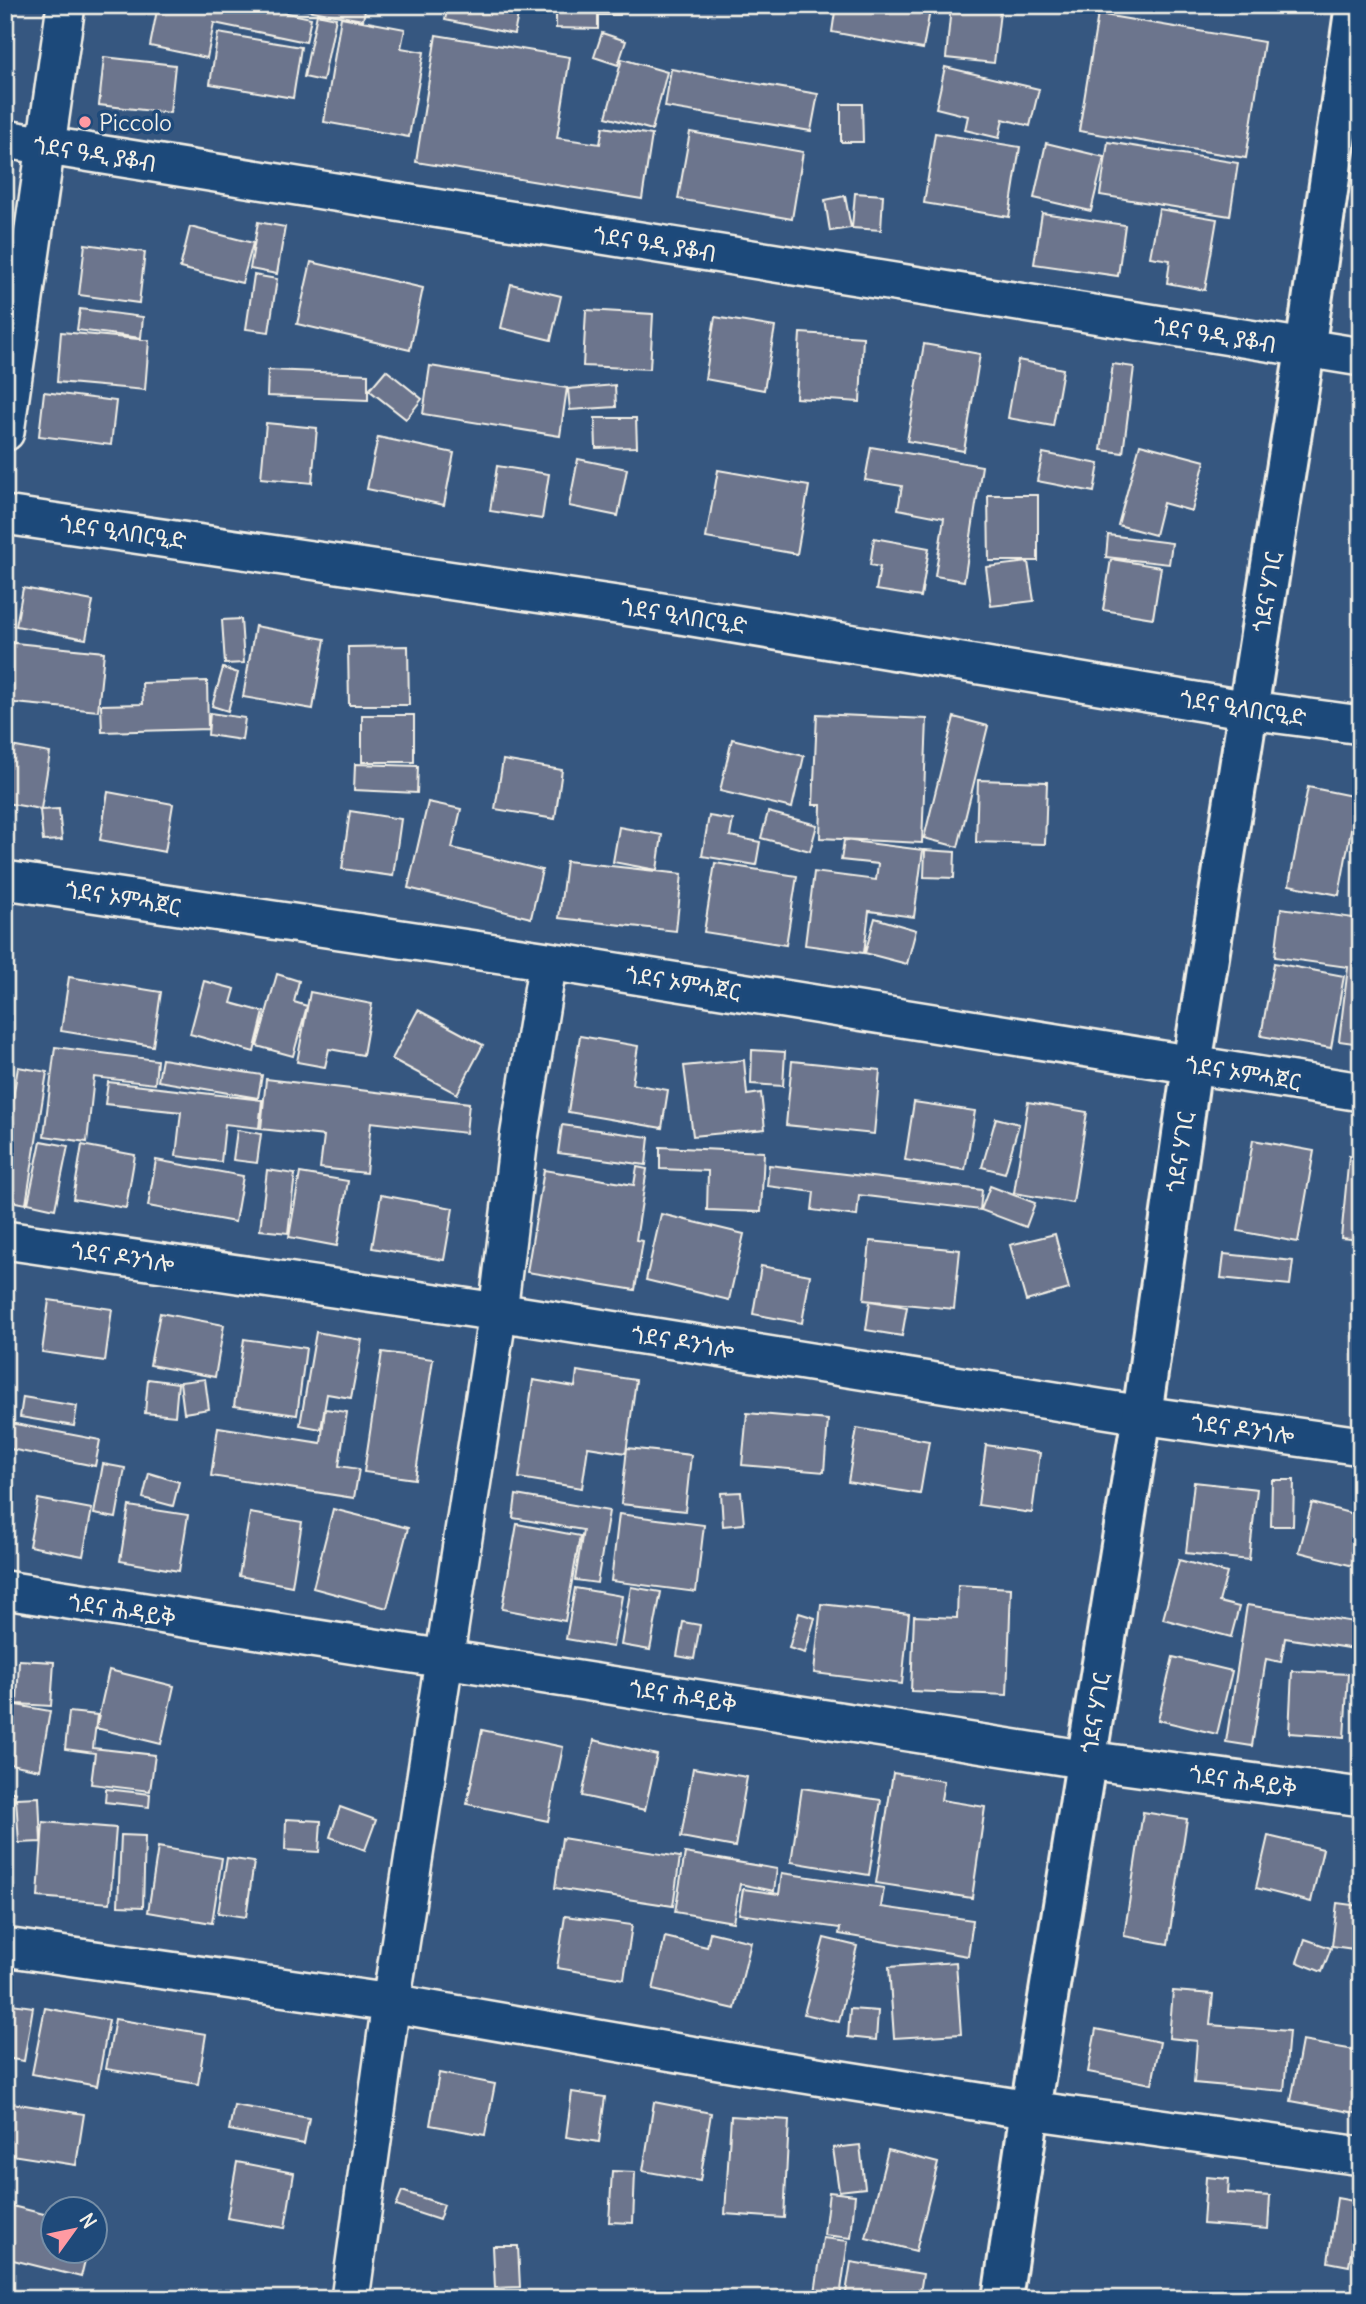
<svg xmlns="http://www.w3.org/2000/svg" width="1366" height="2304" font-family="Delius,'Noto Sans Ethiopic',sans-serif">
  <rect width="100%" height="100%" fill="#365780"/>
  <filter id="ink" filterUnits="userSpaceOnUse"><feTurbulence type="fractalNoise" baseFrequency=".0143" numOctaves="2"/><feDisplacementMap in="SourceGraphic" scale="14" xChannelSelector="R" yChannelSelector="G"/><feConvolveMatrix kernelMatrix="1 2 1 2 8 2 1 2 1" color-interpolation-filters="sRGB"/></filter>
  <g filter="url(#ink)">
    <!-- building -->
    <path fill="#6c758d" stroke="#f4f1e8" stroke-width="2" d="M158 5H249L311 18 306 42 214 23 207 58 150 46Z
      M278 5H366L363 20Z
      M448 5H520L514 34 445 20Z
      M556 5H620V15H598V29L556 28Z
      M836 5H931L923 49 832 32Z
      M951 7 1000 12 994 63 946 58Z
      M317 14 336 18 323 81 304 77Z
      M1098 14 1264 42 1246 158 1079 131Z
      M341 17 405 29 401 48 424 52 409 137 324 122Z
      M218 33 301 47 293 98 210 84Z
      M602 33 626 41 618 65 594 57Z
      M436 35 570 57 557 138 600 144 603 127 652 135 642 199 416 162Z
      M104 57 175 65 170 113 99 105Z
      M622 59 667 72 652 130 606 117Z
      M945 67 1039 89 1030 126 1003 119 999 138 965 130 968 116 936 108Z
      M671 69 818 94 811 131 665 107Z
      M841 104H862L863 142H841Z
      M690 132 803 152 792 219 678 199Z
      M935 133 1020 147 1009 217 924 203Z
      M1108 142 1238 163 1230 216 1100 195Z
      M1046 143 1104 157 1091 211 1034 198Z
      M855 193 883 195 881 230 852 228Z
      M845 196 851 228 830 231 825 200Z
      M1159 209 1217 219 1205 290 1167 283 1170 260 1150 257Z
      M1042 213 1125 225 1118 276 1034 264Z
      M258 222 285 227 277 274 250 269Z
      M190 227 253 243 242 283 180 268Z
      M85 244 145 252 139 303 79 295Z
      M311 262 423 288 410 350 297 324Z
      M254 275 277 279 269 332 246 329Z
      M511 284 561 296 551 340 501 328Z
      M80 309 143 317 141 338 77 330Z
      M586 310 653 314 650 369 583 366Z
      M715 317 775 327 764 390 705 379Z
      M61 332 149 340 145 390 57 382Z
      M800 333 863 337 860 402 796 398Z
      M924 344 980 354 964 451 907 441Z
      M1018 360 1063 369 1053 426 1008 418Z
      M1113 364 1134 367 1123 453 1101 450Z
      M430 366 567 388 560 436 423 414Z
      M268 370 368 374V400L267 396Z
      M386 370 422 399 406 419 369 390Z
      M615 385 616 407 570 410 568 389Z
      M44 392 116 401 111 445 39 436Z
      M595 418H636L637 447 596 448Z
      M266 423 317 428 312 483 261 478Z
      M378 437 454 453 444 505 367 489Z
      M1140 444 1205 461 1192 511 1163 503 1155 535 1118 525Z
      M871 447 982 466 964 581 935 576 944 518 898 509 902 486 865 480Z
      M1043 453 1099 464 1094 492 1037 481Z
      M578 459 627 469 618 516 569 506Z
      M497 466 549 474 542 519 490 511Z
      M718 470 809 486 797 554 706 538Z
      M988 495H1038V561H989Z
      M1108 535 1172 543 1169 564 1106 557Z
      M874 538 929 548 921 597 876 590 880 567 870 565Z
      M1111 559 1161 567 1153 618 1103 610Z
      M1028 562 1034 601 991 606 986 567Z
      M23 588 93 601 86 639 16 626Z
      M241 619 244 663 225 664 222 620Z
      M255 626 325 639 313 709 243 697Z
      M5 642 104 652 98 711 5 702Z
      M408 646 409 705H349L348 647Z
      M223 668 238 673 228 711 212 706Z
      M207 681 208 729 102 732 101 705 143 704 142 683Z
      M210 713 245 718 242 740 208 735Z
      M817 714 927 719 922 843 820 838 821 805H813Z
      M362 715H414V762H362Z
      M954 717 988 726 958 847 924 838Z
      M732 739 804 756 792 808 720 791Z
      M5 745 50 753 41 809 5 803Z
      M503 760 562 770 555 819 495 809Z
      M355 764 418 766 417 793 354 790Z
      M978 780 1047 782 1045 844 976 842Z
      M1308 787 1357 797 1339 895 1289 885Z
      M108 792 173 804 165 852 100 840Z
      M428 802 461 809 452 848 542 870 531 918 408 888Z
      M59 809 62 840 43 841 40 810Z
      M350 811 401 819 393 876 342 869Z
      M768 812 817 825 810 851 761 838Z
      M709 816 733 820 730 836 760 842 756 865 702 856Z
      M619 827 662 835 657 870 613 862Z
      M844 840 923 850 914 917 869 911 864 953 805 945 814 872 876 880 878 864 841 860Z
      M925 850 955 852 954 878 924 877Z
      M566 861 682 874 676 931 559 918Z
      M715 863 797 876 786 945 704 932Z
      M1281 908 1361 919V1044L1339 1041 1348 967 1275 957Z
      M875 918 916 930 907 964 865 953Z
      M1274 963 1344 976 1331 1048 1261 1036Z
      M277 974 299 981 294 1002 307 1006 293 1056 257 1046Z
      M69 977 161 992 153 1046 61 1031Z
      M204 981 235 989 231 1003 264 1012 254 1052 190 1034Z
      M310 992 372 1004 363 1055 329 1049 325 1067 297 1062Z
      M418 1010 483 1045 457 1094 392 1059Z
      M580 1036 638 1046 632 1084 668 1090 662 1128 568 1112Z
      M55 1047 157 1060 155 1084 94 1077 87 1142 44 1136Z
      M752 1050 785 1052 783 1086 751 1084Z
      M162 1059 262 1075 258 1098 158 1081Z
      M744 1060 747 1095 761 1093 765 1129 693 1136 684 1066Z
      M792 1061 880 1070 874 1134 786 1125Z
      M18 1067 47 1072 26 1204 5 1200V1147Z
      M266 1079 469 1103 466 1133 371 1122 366 1173 320 1168 324 1136 261 1129Z
      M108 1082 262 1100 259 1128 225 1124 221 1162 176 1156 181 1112 105 1104Z
      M914 1102 975 1111 965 1170 905 1160Z
      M1028 1102 1087 1112 1073 1203 1014 1193Z
      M996 1118 1019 1124 1005 1173 982 1167Z
      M562 1125 649 1137 646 1165 558 1153Z
      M237 1130 261 1134 257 1163 233 1160Z
      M1253 1140 1314 1151 1298 1242 1238 1231Z
      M41 1141 68 1146 55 1209 28 1203Z
      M82 1145 135 1155 126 1208 73 1199Z
      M660 1147 764 1152 761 1212 707 1210 708 1171 660 1169Z
      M1349 1156 1361 1158V1240L1341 1238Z
      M156 1160 243 1176 235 1222 148 1206Z
      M769 1165 982 1190 980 1210 859 1195 857 1216 812 1210 814 1192 767 1186Z
      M637 1167 647 1169 636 1240 643 1241 635 1290 527 1272 544 1170 634 1185Z
      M267 1170 295 1174 288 1233 260 1230Z
      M300 1173 348 1181 337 1246 289 1237Z
      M990 1186 1035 1203 1026 1227 981 1210Z
      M381 1195 453 1208 444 1260 372 1248Z
      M661 1214 744 1234 729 1300 646 1280Z
      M1055 1234 1069 1289 1026 1301 1010 1245Z
      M870 1241 960 1250 954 1309 864 1300Z
      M1224 1254 1293 1261 1290 1285 1221 1278Z
      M761 1266 810 1275 802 1323 753 1314Z
      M49 1300 112 1309 105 1361 42 1352Z
      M870 1301 907 1307 902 1336 866 1330Z
      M160 1313 224 1325 215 1377 150 1365Z
      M316 1332 362 1340 351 1398 327 1394 321 1429 300 1425Z
      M244 1339 306 1348 297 1415 234 1406Z
      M382 1352 433 1359 415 1479 364 1472Z
      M577 1371 636 1380 626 1453 588 1447 582 1488 519 1478 533 1380 575 1387Z
      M148 1379 178 1383 175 1416 145 1413Z
      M205 1379 209 1409 184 1413 180 1382Z
      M23 1397 77 1406 74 1426 20 1417Z
      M325 1409 347 1412 339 1466 359 1469 354 1498 211 1476 218 1427 321 1443Z
      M747 1413 828 1420 824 1472 742 1465Z
      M5 1422 100 1440 95 1466 5 1448Z
      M857 1428 929 1441 920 1494 848 1482Z
      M986 1445 1040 1453 1032 1513 978 1505Z
      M627 1448 691 1455 685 1511 621 1504Z
      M103 1464 125 1468 116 1518 94 1514Z
      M149 1473 179 1482 173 1506 143 1498Z
      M1272 1480H1294L1293 1526H1271Z
      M1194 1482 1257 1489 1249 1560 1186 1553Z
      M741 1492 744 1524 723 1526 721 1493Z
      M516 1495 609 1511 597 1583 575 1580 583 1530 513 1518Z
      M38 1499 92 1509 83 1556 29 1546Z
      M1312 1503 1361 1516V1568L1299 1552Z
      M129 1506 188 1515 179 1571 120 1561Z
      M333 1509 408 1528 387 1608 313 1588Z
      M250 1513 302 1522 292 1586 239 1576Z
      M619 1514 704 1525 696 1592 611 1581Z
      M517 1524 580 1536 565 1621 502 1609Z
      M1179 1560 1227 1573 1219 1602 1239 1607 1231 1637 1163 1619Z
      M958 1585 1011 1588 1007 1695 911 1691 914 1616 957 1618Z
      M631 1587 661 1592 650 1650 621 1645Z
      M575 1588 622 1596 613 1647 566 1639Z
      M821 1604 909 1614 902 1684 814 1673Z
      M1247 1605 1361 1623V1650L1285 1638 1281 1662 1266 1659 1252 1746 1226 1742Z
      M799 1613 815 1618 805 1653 789 1648Z
      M683 1622 700 1625 694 1659 677 1656Z
      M1173 1657 1232 1671 1217 1734 1158 1720Z
      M19 1660 54 1662 51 1706 17 1704Z
      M109 1670 174 1686 161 1744 96 1728Z
      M1292 1671 1348 1674 1344 1737 1289 1733Z
      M5 1703 50 1711 40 1770 5 1763Z
      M69 1712 97 1715 93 1748 155 1755 150 1791 91 1784 95 1753 65 1749Z
      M482 1730 563 1747 548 1821 467 1804Z
      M594 1740 657 1755 645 1810 582 1796Z
      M693 1768 747 1777 735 1847 681 1837Z
      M893 1773 944 1781 941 1800 985 1807 972 1898 876 1883Z
      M802 1788 881 1800 869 1875 791 1862Z
      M106 1789 150 1794 149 1807 105 1802Z
      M5 1790 16 1793 5 1836Z
      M39 1797 41 1842 19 1843 16 1798Z
      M340 1807 376 1820 365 1850 330 1837Z
      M1143 1812 1187 1819 1168 1944 1124 1936Z
      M286 1819 321 1821 319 1852 285 1850Z
      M43 1822 116 1828 110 1903 38 1897Z
      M121 1835 145 1836 143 1907 118 1906Z
      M1268 1836 1323 1849 1311 1902 1256 1888Z
      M562 1838 680 1857 673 1906 555 1888Z
      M158 1847 222 1858 212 1923 148 1912Z
      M685 1853 777 1869 774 1891 740 1884 733 1922 675 1912Z
      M227 1858 254 1862 246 1917 218 1913Z
      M782 1873 884 1888 881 1907 973 1920 968 1956 839 1934 840 1928 739 1914 743 1889 779 1894Z
      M1337 1903 1360 1906 1354 1949 1332 1946Z
      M565 1916 632 1925 624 1979 557 1968Z
      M710 1932 751 1942 735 2009 653 1990 665 1937 707 1947Z
      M824 1938 857 1946 839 2022 804 2014Z
      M1305 1939 1331 1948 1322 1972 1297 1962Z
      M956 1962 961 2034 894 2038 889 1967Z
      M1173 1991 1213 1994 1210 2025 1289 2031 1284 2091 1194 2083 1197 2041 1169 2038Z
      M5 2003 33 2007 24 2061 5 2058Z
      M45 2008 109 2020 97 2086 32 2074Z
      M850 2009 878 2011 876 2040 848 2037Z
      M115 2019 206 2034 198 2084 106 2069Z
      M1096 2029 1160 2042 1152 2084 1088 2072Z
      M1302 2041 1361 2051V2114L1291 2101Z
      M439 2073 495 2084 485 2135 430 2125Z
      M572 2092 605 2097 599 2142 566 2137Z
      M5 2102 84 2114 76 2165 5 2154Z
      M654 2102 711 2113 700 2181 643 2171Z
      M234 2105 309 2118 304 2144 229 2130Z
      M731 2116 789 2120 784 2218 725 2214Z
      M860 2145 865 2188 839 2191 833 2148Z
      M888 2150 938 2163 916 2251 866 2238Z
      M237 2162 294 2173 285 2228 227 2218Z
      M612 2171 635 2172 633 2223 609 2222Z
      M1206 2177 1229 2179 1228 2193 1270 2196 1268 2229 1203 2224Z
      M402 2191 444 2205 439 2220 396 2206Z
      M829 2192 855 2195 851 2238 824 2235Z
      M1337 2198 1359 2202 1349 2266 1328 2262Z
      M12 2206 52 2216V2252H87L81 2277 5 2258V2232Z
      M823 2238 848 2241 840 2297 815 2293Z
      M493 2246H518L520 2287 495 2288Z
      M851 2262 923 2274 919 2299H845Z
      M712 2291 757 2299H710Z"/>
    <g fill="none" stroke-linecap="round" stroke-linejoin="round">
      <defs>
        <path id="minor" d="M5 139 1361 357
          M5 432 66 5
          M5 515 644 609 1249 710 1361 725
          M5 880 548 961 1361 1092
          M5 1240 498 1312 1142 1415 1361 1446
          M5 1590 1087 1760 1361 1797
          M5 1947 391 2003 742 2064 1030 2110 1361 2156
          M350 2299 391 2003 498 1312 519 1138 548 961"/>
        <path id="tertiary" d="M1002 2299 1030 2110 1142 1415 1192 1065 1305 350 1355 5"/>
      </defs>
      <!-- minor casing -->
      <use href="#minor" stroke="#f4f1e8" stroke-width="42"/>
      <!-- tertiary casing -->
      <use href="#tertiary" stroke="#f4f1e8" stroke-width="44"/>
      <!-- minor -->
      <use href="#minor" stroke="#1f4a7a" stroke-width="37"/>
      <!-- tertiary -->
      <use href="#tertiary" stroke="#1f4a7a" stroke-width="38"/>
    </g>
  </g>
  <!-- markers -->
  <circle fill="#ff9aa2" stroke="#1f4a7a" stroke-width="2.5" cx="85" cy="122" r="7"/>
  <g text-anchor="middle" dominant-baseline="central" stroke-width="7" stroke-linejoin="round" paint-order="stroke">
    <!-- poi labels -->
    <g font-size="23" fill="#f4f1e8" stroke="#1f4a7a" text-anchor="start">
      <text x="99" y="122">Piccolo</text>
    </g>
    <!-- street labels -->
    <g font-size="23" fill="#f4f1e8" stroke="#1f4a7a">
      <text transform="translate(95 154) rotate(9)">ጎደና ዓዲ ያቆብ</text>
      <text transform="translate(655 244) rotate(9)">ጎደና ዓዲ ያቆብ</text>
      <text transform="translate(1215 335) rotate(9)">ጎደና ዓዲ ያቆብ</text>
      <text transform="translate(123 532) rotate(8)">ጎደና ዒላበርዒድ</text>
      <text transform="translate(1267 592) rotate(-81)">ጎደና ሃገር</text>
      <text transform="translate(684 616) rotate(9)">ጎደና ዒላበርዒድ</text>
      <text transform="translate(1243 708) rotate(9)">ጎደና ዒላበርዒድ</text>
      <text transform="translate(123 898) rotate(9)">ጎደና ኦምሓጀር</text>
      <text transform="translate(683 983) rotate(9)">ጎደና ኦምሓጀር</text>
      <text transform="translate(1243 1073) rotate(9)">ጎደና ኦምሓጀር</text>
      <text transform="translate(1180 1152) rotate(-82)">ጎደና ሃገር</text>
      <text transform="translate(123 1257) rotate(8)">ጎደና ዶንጎሎ</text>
      <text transform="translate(683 1342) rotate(9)">ጎደና ዶንጎሎ</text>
      <text transform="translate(1243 1429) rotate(8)">ጎደና ዶንጎሎ</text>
      <text transform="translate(122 1610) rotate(9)">ጎደና ሕዳይቅ</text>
      <text transform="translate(683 1696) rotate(9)">ጎደና ሕዳይቅ</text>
      <text transform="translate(1095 1713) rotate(-81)">ጎደና ሃገር</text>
      <text transform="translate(1243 1781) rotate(8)">ጎደና ሕዳይቅ</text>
    </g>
  </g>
  <!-- margin -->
  <rect width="1366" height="2304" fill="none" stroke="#1f4a7a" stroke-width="28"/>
  <rect x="14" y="14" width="1338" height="2276" fill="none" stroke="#f4f1e8" stroke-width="2.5" filter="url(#ink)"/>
  <!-- north arrow -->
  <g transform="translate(74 2230) rotate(57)"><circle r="33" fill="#1f4a7a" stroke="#748da6" stroke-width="2"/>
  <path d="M0-5L12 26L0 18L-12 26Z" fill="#ff9aa2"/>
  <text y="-10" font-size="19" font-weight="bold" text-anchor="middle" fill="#f4f1e8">N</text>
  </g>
</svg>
